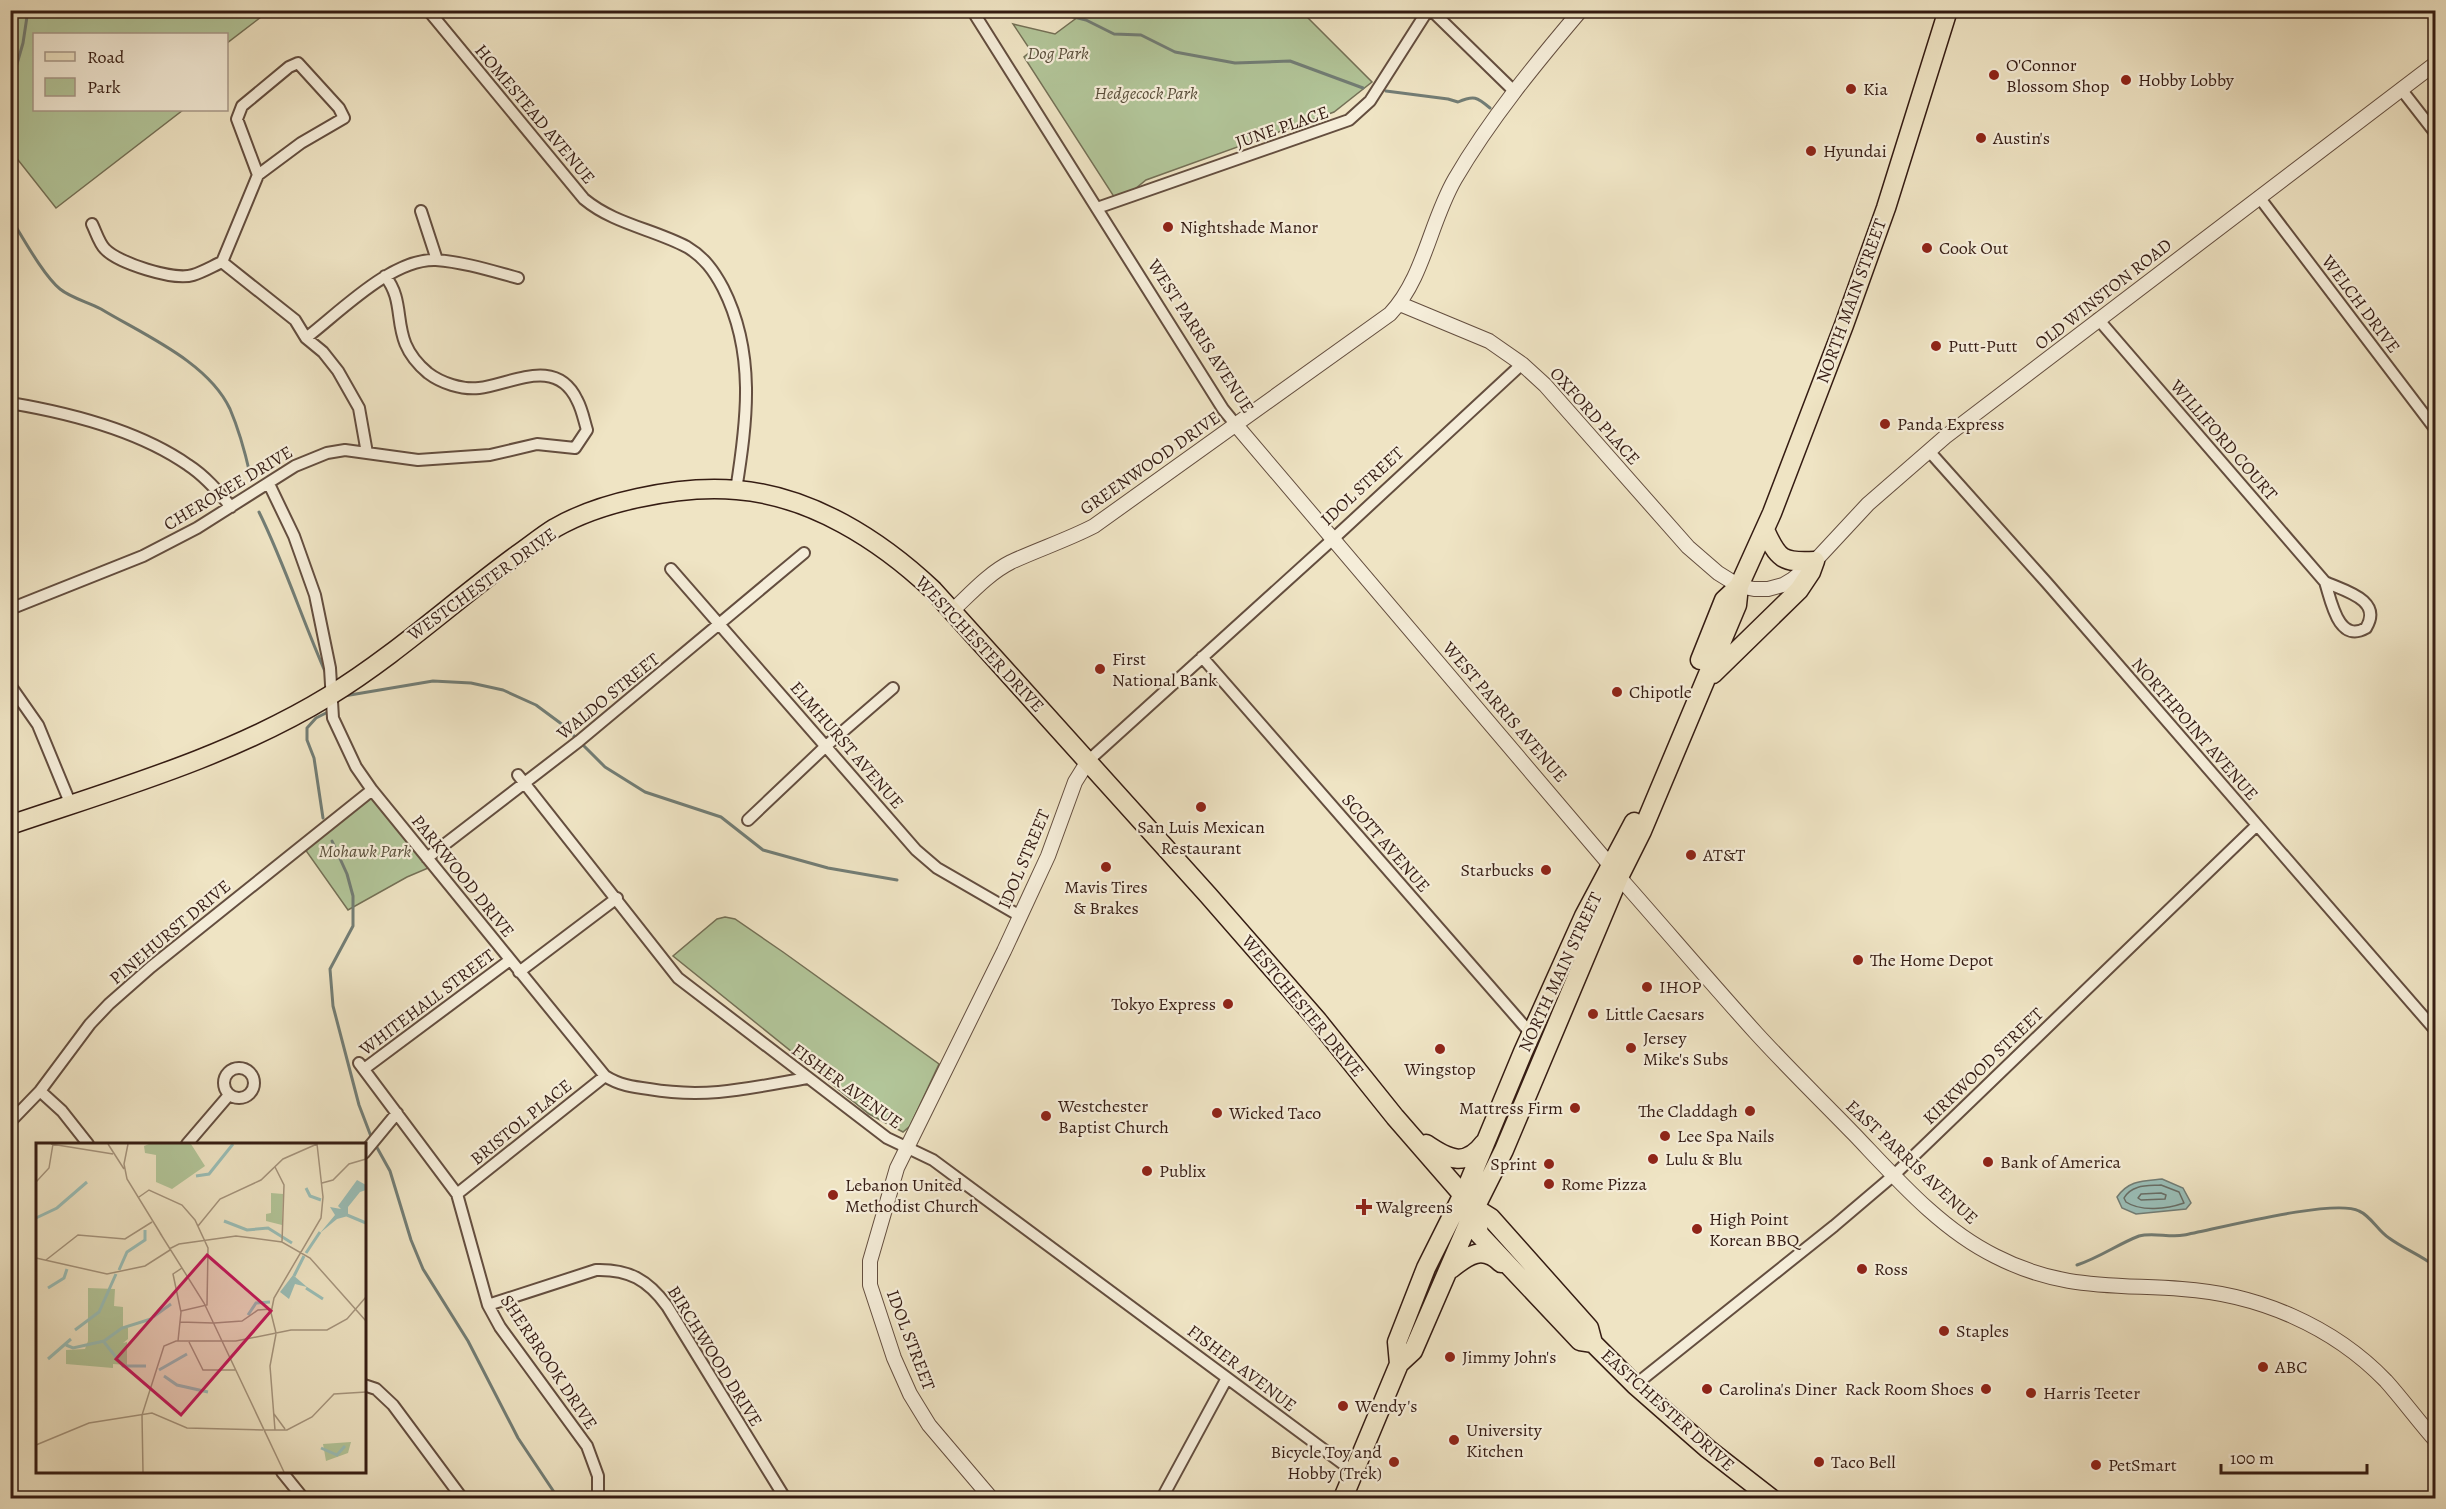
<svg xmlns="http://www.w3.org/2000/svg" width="2446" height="1509" font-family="Alegreya,serif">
  <rect width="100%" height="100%" fill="#efe4c4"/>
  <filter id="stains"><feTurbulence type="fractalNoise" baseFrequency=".00333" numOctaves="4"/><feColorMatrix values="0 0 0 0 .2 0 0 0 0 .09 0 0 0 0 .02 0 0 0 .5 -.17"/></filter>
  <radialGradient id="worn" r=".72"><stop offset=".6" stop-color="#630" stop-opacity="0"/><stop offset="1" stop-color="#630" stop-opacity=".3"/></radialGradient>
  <!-- green -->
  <path fill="#b2c599" stroke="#747056" stroke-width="1.5" d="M11 10H269V11L227 43 226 34H34V110H183L56 208 11 151Z
    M1086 11H1301L1372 82 1334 112 1146 180 1118 203 1024 57 1031 51 1013 24 1055 34Z
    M372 790 433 866 407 877 348 910 302 845Z
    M725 917 735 919 783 952 939 1064 910 1126 903 1132 869 1114 673 956 717 919Z"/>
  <!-- water -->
  <path fill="#9abeb7" stroke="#727d75" stroke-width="1.5" d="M2162 1179 2183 1188 2191 1203 2186 1209 2136 1214 2122 1208 2117 1197C2129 1180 2143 1181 2162 1179Z"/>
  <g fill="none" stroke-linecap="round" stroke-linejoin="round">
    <!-- shore -->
    <path stroke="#686d65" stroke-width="1.5" d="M2161 1185 2179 1192 2184 1203C2167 1209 2141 1212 2126 1202L2124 1198C2132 1184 2148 1186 2161 1185Z
      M2161 1193 2166 1195 2165 1199 2141 1200 2138 1198 2141 1194Z"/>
    <!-- stream -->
    <path stroke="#727d75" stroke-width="3" d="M1046 10 1086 20 1114 34 1141 35 1175 52 1235 63 1290 61 1363 88
      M10 88 23 43 28 10
      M1386 91 1448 99 1458 102C1474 95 1477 97 1490 108
      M10 217C22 236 43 275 60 289 71 298 88 302 101 309 144 335 208 362 230 409 239 430 245 452 250 474
      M259 512C285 565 303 622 327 676
      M344 696 433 681 471 683 503 690 536 705 563 725 605 767 645 792 721 817 763 850 828 868 897 880
      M323 818 314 758 307 740V728L316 718 330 711
      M332 841 347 874 353 896V926L330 969 333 1006 359 1105 372 1139
      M375 1144 390 1171 411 1240 423 1269 468 1341 518 1438 558 1498
      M2077 1265C2099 1258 2118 1244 2139 1236 2153 1232 2170 1238 2184 1235 2216 1229 2334 1198 2359 1211 2371 1216 2378 1231 2389 1238 2404 1249 2421 1255 2436 1267"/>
    <defs>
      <path id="minor" d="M428 10 584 199C614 224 653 229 687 247 704 257 714 271 723 288 756 353 747 421 736 490
        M972 10 1223 409 1236 425
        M1431 10 1515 92
        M2401 89 2436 134
        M2259 197 2436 430
        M1097 208 1349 120 1370 101 1428 10
        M421 211 437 260
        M92 224C96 232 99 243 105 249 118 263 174 281 193 275 203 272 213 266 222 262L258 175 301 143 344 118 339 108 298 63 289 67 242 106 237 119 258 175
        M222 262 295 320 306 338 323 352 338 371 359 408 367 453
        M2098 319 2325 582C2345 591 2383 600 2366 628 2338 644 2331 600 2325 582
        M306 338C340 312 392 258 436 260 464 262 492 271 518 278
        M10 403C70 413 138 430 188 465 205 476 218 491 231 507
        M1929 451 2047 583 2436 1031
        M269 484 294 536 315 595 330 668 333 718 356 767 372 790 605 1076C619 1085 633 1087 649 1089 707 1099 750 1088 807 1078
        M671 569 916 850 937 868 1020 916
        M10 609 143 556 197 528 295 466 327 453 345 450 418 460 490 455 537 444 575 448 587 430C584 420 582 409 577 400 556 356 512 384 479 388 462 390 441 383 428 373 386 338 410 307 385 276
        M1202 657 1533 1036
        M10 685 38 725 71 805
        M1088 761 1333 539 1522 364
        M518 775 678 978 887 1138 933 1160 1354 1472
        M748 820 826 746 893 688
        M427 858 579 741 804 553
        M519 972 617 898
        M359 1063 457 1194 488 1305 500 1327 587 1446 598 1476V1498
        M224 1083a15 15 0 1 1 30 0a15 15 0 1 1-30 0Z
        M364 1069 510 960
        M40 1091 62 1111 88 1144
        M10 1122 40 1091 90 1024 109 1004 151 967 372 790
        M187 1144 229 1095
        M364 1153 397 1113
        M457 1194 605 1076
        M488 1305 596 1270C629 1269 648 1280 667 1306L785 1498
        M364 1385 376 1389 393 1405 462 1498
        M1635 1385 1834 1226 1894 1175 2257 825
        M282 1472 303 1498
        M1162 1498 1227 1378"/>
      <path id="tertiary" d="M1400 304 1489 341 1522 364 1545 385 1688 547 1718 573 1739 586 1754 589H1768L1783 585 1793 579 1815 561 1868 504 1945 437 2436 63
        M1236 425 1610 865
        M953 610C971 593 989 573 1011 562 1039 549 1067 540 1094 526L1390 314C1424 278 1430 222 1455 179 1490 119 1536 63 1581 10
        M1619 877C1665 929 1710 982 1756 1033 1788 1068 1822 1101 1854 1134 1896 1178 1940 1229 1995 1256 2061 1290 2112 1284 2182 1289 2258 1294 2333 1326 2386 1381 2403 1400 2419 1422 2436 1441
        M991 1498 929 1425 910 1394 894 1358 870 1285V1261L897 1168 1004 951 1048 856 1075 782 1088 761"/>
      <path id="primary" d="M1700 660 1724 600 1739 586
        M1713 674 1799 590 1811 572 1815 561C1782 563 1778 559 1765 530
        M10 825C119 788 231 756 329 696 396 655 454 601 517 555 530 546 542 536 555 528 581 513 610 504 638 498 670 491 704 487 737 490 811 496 880 540 933 590L1208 895 1318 1021 1395 1117 1462 1194 1475 1208 1491 1218 1589 1328 1593 1343 1635 1385 1708 1449 1771 1498
        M1426 1144C1448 1159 1465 1168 1484 1143
        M1475 1208 1479 1234 1580 1341 1593 1343
        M1451 1269C1468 1255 1483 1245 1501 1263
        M1399 1364 1413 1351 1475 1208 1504 1150 1619 877 1642 831 1737 605 1739 586 1772 513 1844 325 1886 208 1948 10
        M1343 1498 1399 1364 1397 1342 1426 1268 1469 1182 1523 1052 1584 916 1634 822"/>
    </defs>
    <!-- minor casing -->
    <use href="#minor" stroke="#644e3f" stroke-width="14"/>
    <!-- tertiary casing -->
    <use href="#tertiary" stroke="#644e3f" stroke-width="16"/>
    <!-- primary casing -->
    <use href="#primary" stroke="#351c13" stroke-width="21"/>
    <!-- minor -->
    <use href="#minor" stroke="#f5edd9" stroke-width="10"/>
    <!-- tertiary -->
    <use href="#tertiary" stroke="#f5edd9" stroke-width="14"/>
    <!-- primary -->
    <use href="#primary" stroke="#efe4c4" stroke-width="18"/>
  </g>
  <!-- markers -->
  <g fill="#8f2418" stroke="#f5edd9" stroke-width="2">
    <circle cx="1994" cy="75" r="6"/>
    <circle cx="2126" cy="80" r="6"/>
    <circle cx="1851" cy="89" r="6"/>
    <circle cx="1981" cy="138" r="6"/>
    <circle cx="1811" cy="151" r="6"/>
    <circle cx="1168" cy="227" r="6"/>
    <circle cx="1927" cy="248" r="6"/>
    <circle cx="1936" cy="346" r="6"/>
    <circle cx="1885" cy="424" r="6"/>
    <circle cx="1100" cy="669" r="6"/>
    <circle cx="1617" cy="692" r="6"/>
    <circle cx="1201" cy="807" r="6"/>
    <circle cx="1691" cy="855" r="6"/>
    <circle cx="1106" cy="867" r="6"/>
    <circle cx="1546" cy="870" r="6"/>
    <circle cx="1858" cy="960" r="6"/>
    <circle cx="1647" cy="987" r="6"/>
    <circle cx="1228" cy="1004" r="6"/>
    <circle cx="1593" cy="1014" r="6"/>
    <circle cx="1631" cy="1048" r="6"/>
    <circle cx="1440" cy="1049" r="6"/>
    <circle cx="1575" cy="1108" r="6"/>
    <circle cx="1750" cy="1111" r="6"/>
    <circle cx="1217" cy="1113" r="6"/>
    <circle cx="1046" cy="1116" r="6"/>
    <circle cx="1665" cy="1136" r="6"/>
    <circle cx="1653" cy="1159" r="6"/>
    <circle cx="1988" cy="1162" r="6"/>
    <circle cx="1549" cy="1164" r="6"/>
    <circle cx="1147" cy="1171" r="6"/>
    <circle cx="1549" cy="1184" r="6"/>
    <circle cx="833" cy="1195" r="6"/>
    <path d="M1361 1198h6v6h6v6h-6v6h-6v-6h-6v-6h6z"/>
    <circle cx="1697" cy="1229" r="6"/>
    <circle cx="1862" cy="1269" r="6"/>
    <circle cx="1944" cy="1331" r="6"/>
    <circle cx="1450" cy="1357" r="6"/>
    <circle cx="2263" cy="1367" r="6"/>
    <circle cx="1707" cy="1389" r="6"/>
    <circle cx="1986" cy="1389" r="6"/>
    <circle cx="2031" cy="1393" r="6"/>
    <circle cx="1343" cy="1406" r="6"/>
    <circle cx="1454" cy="1440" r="6"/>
    <circle cx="1394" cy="1462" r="6"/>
    <circle cx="1819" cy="1462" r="6"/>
    <circle cx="2096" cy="1465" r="6"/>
  </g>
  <g text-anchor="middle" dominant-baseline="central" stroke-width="4.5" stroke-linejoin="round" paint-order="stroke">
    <!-- park labels -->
    <g font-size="18" font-style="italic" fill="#5a4f3b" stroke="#f5edd9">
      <text x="1058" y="53">Dog Park</text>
      <text x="1146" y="93">Hedgecock Park</text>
      <text x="365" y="851">Mohawk Park</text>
    </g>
    <!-- poi labels -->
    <g font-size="18" fill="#351c13" stroke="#f5edd9" text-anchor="start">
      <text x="2006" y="65">O'Connor<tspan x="2006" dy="21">Blossom Shop</tspan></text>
      <text x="2138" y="80">Hobby Lobby</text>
      <text x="1863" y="89">Kia</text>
      <text x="1993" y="138">Austin's</text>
      <text x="1823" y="151">Hyundai</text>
      <text x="1180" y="227">Nightshade Manor</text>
      <text x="1939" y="248">Cook Out</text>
      <text x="1948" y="346">Putt-Putt</text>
      <text x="1897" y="424">Panda Express</text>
      <text x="1112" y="659">First<tspan x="1112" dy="21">National Bank</tspan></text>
      <text x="1629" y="692">Chipotle</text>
      <text x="1201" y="827" text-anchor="middle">San Luis Mexican<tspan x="1201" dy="21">Restaurant</tspan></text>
      <text x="1703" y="855">AT&amp;T</text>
      <text x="1534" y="870" text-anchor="end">Starbucks</text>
      <text x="1106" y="887" text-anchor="middle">Mavis Tires<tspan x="1106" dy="21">&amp; Brakes</tspan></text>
      <text x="1870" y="960">The Home Depot</text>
      <text x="1659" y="987">IHOP</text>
      <text x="1216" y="1004" text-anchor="end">Tokyo Express</text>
      <text x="1605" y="1014">Little Caesars</text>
      <text x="1643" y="1038">Jersey<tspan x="1643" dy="21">Mike's Subs</tspan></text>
      <text x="1440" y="1069" text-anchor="middle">Wingstop</text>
      <text x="1058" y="1106">Westchester<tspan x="1058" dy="21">Baptist Church</tspan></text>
      <text x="1563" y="1108" text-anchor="end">Mattress Firm</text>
      <text x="1738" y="1111" text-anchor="end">The Claddagh</text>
      <text x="1229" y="1113">Wicked Taco</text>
      <text x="1677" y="1136">Lee Spa Nails</text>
      <text x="1665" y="1159">Lulu &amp; Blu</text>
      <text x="2000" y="1162">Bank of America</text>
      <text x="1537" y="1164" text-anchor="end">Sprint</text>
      <text x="1159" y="1171">Publix</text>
      <text x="1561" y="1184">Rome Pizza</text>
      <text x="845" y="1185">Lebanon United<tspan x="845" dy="21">Methodist Church</tspan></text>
      <text x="1376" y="1207">Walgreens</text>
      <text x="1709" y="1219">High Point<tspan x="1709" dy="21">Korean BBQ</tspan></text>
      <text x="1874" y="1269">Ross</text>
      <text x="1956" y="1331">Staples</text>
      <text x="1462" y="1357">Jimmy John's</text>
      <text x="2275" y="1367">ABC</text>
      <text x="1719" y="1389">Carolina's Diner</text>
      <text x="1974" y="1389" text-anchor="end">Rack Room Shoes</text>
      <text x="2043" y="1393">Harris Teeter</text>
      <text x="1355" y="1406">Wendy's</text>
      <text x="1466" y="1430">University<tspan x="1466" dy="21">Kitchen</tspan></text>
      <text x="1382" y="1452" text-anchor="end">Bicycle Toy and<tspan x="1382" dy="21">Hobby (Trek)</tspan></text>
      <text x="1831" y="1462">Taco Bell</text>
      <text x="2108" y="1465">PetSmart</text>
    </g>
    <!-- street labels -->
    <g font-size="18" fill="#351c13" stroke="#f5edd9">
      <text transform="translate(535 114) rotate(50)">HOMESTEAD AVENUE</text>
      <text transform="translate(1282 127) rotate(-19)">JUNE PLACE</text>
      <text transform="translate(2103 294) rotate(-38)">OLD WINSTON ROAD</text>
      <text transform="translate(1851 301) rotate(-70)">NORTH MAIN STREET</text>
      <text transform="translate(2361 304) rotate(53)">WELCH DRIVE</text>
      <text transform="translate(1201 336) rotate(57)">WEST PARRIS AVENUE</text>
      <text transform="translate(1595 416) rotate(48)">OXFORD PLACE</text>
      <text transform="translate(2224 440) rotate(49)">WILLIFORD COURT</text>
      <text transform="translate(1150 463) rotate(-35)">GREENWOOD DRIVE</text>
      <text transform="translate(1362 486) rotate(-43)">IDOL STREET</text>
      <text transform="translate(228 488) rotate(-31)">CHEROKEE DRIVE</text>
      <text transform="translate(482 584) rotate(-36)">WESTCHESTER DRIVE</text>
      <text transform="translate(980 644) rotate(47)">WESTCHESTER DRIVE</text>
      <text transform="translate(608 696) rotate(-39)">WALDO STREET</text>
      <text transform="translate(1505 712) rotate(49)">WEST PARRIS AVENUE</text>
      <text transform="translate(2195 729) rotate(49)">NORTHPOINT AVENUE</text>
      <text transform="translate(847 745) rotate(49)">ELMHURST AVENUE</text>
      <text transform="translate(1386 843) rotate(49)">SCOTT AVENUE</text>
      <text transform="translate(1024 859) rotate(-67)">IDOL STREET</text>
      <text transform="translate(463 876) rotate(51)">PARKWOOD DRIVE</text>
      <text transform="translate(170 932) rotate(-40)">PINEHURST DRIVE</text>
      <text transform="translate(1560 972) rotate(-65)">NORTH MAIN STREET</text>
      <text transform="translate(427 1002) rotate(-37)">WHITEHALL STREET</text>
      <text transform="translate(1303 1006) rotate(50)">WESTCHESTER DRIVE</text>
      <text transform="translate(1983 1066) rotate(-44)">KIRKWOOD STREET</text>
      <text transform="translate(847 1086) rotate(36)">FISHER AVENUE</text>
      <text transform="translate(521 1122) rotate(-39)">BRISTOL PLACE</text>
      <text transform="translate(1912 1162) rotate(43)">EAST PARRIS AVENUE</text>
      <text transform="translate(911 1340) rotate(69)">IDOL STREET</text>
      <text transform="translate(715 1356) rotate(58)">BIRCHWOOD DRIVE</text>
      <text transform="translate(549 1362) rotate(56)">SHERBROOK DRIVE</text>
      <text transform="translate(1242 1368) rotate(37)">FISHER AVENUE</text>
      <text transform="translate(1668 1410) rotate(42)">EASTCHESTER DRIVE</text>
    </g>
  </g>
  <!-- overview -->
  <g transform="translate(36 1143)">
    <rect width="330" height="330" fill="#efe4c4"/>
    <path d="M113 1H155L169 23 136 46 120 39V12L109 10 108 3ZM235 50 247 51 246 82 230 78V71L235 70ZM52 145 79 146 78 163 87 164V184L92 185V196L87 200 91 199V222L77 221V225L30 221V207L49 206 52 198ZM315 299 312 310 290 318 287 301Z" fill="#b2c599"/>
    <path d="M321 37 330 42V47L324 49 312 64V73L301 76 284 90 299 72 294 64 305 66 302 63ZM257 132 271 144 259 141 253 156 244 149Z" fill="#9abeb7"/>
    <path fill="none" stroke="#9abeb7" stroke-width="3" d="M160 33 173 31 197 1M270 45 274 53 285 57M311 72 330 80M0 75 21 65 51 39M188 78 211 87 232 85 256 100M270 110 284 89M83 127 91 109 109 97V87M258 133 268 113M12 145 28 135 31 126M270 145 287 156M212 172 220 160 234 159M117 174 135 161M39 187 63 169 80 131M68 199 87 223H110M30 202 37 205 68 198 86 185 115 176M12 216 35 196M123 227 151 211M128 233 141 242 172 249M285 305 301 312 309 303"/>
    <path fill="none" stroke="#a5947d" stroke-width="1.5" d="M15 1 77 11M72 1 88 26M92 1 88 21 91 36 126 93M239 24 248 42 246 99M0 39 13 25 17 1M286 40 297 37 313 21 330 16M103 54 113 47 146 62 159 77 172 105 171 162 145 168M162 83 184 56 225 37 247 16 281 1M124 90 168 160 248 329M133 106 143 101 200 93 246 99 274 115 330 178M0 115 71 131 109 123 134 107M10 117 42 92 89 96 116 79M144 179 177 180M178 180 206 178 222 167 236 166M240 190 235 170 238 155 285 75 287 54 281 1M142 198 145 169 137 131 146 125M153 199 167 227H199M238 271 249 286M228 287H251L276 274 298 251 330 249M239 287 234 223 240 191M0 302 53 280 116 270 151 285 227 287M107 329 106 272 128 203 140 198H200L255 187H291L311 176 330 154"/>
    <path fill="#c2185b" fill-opacity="0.15" stroke="#c2185b" stroke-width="3" d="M171 112 235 168 145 272 80 216Z"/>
    <rect width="330" height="330" fill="none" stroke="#351c13" stroke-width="3"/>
  </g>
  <!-- margin -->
  <rect width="2446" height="1509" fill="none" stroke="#efe4c4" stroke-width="36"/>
  <rect x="12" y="12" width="2422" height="1485" fill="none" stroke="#351c13" stroke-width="3"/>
  <rect x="18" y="18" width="2410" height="1473" fill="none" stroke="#351c13" stroke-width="1.5"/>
  <!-- legend -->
  <rect x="33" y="33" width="195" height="78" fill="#f5edd9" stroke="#a8998a" stroke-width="1.5"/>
  <rect x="45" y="52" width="30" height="9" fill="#efe4c4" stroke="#a8998a" stroke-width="1.5"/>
  <text x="87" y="63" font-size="18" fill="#351c13">Road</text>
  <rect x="45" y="78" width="30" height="18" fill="#b2c599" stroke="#a8998a" stroke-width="1.5"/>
  <text x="87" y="93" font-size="18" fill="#351c13">Park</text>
  <!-- scale -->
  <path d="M2221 1464v9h146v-9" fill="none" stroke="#351c13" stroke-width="3"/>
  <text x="2230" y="1464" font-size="18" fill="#351c13" stroke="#f5edd9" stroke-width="4.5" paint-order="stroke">100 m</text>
  <rect width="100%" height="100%" filter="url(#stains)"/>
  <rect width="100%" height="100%" fill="url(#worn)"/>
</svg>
